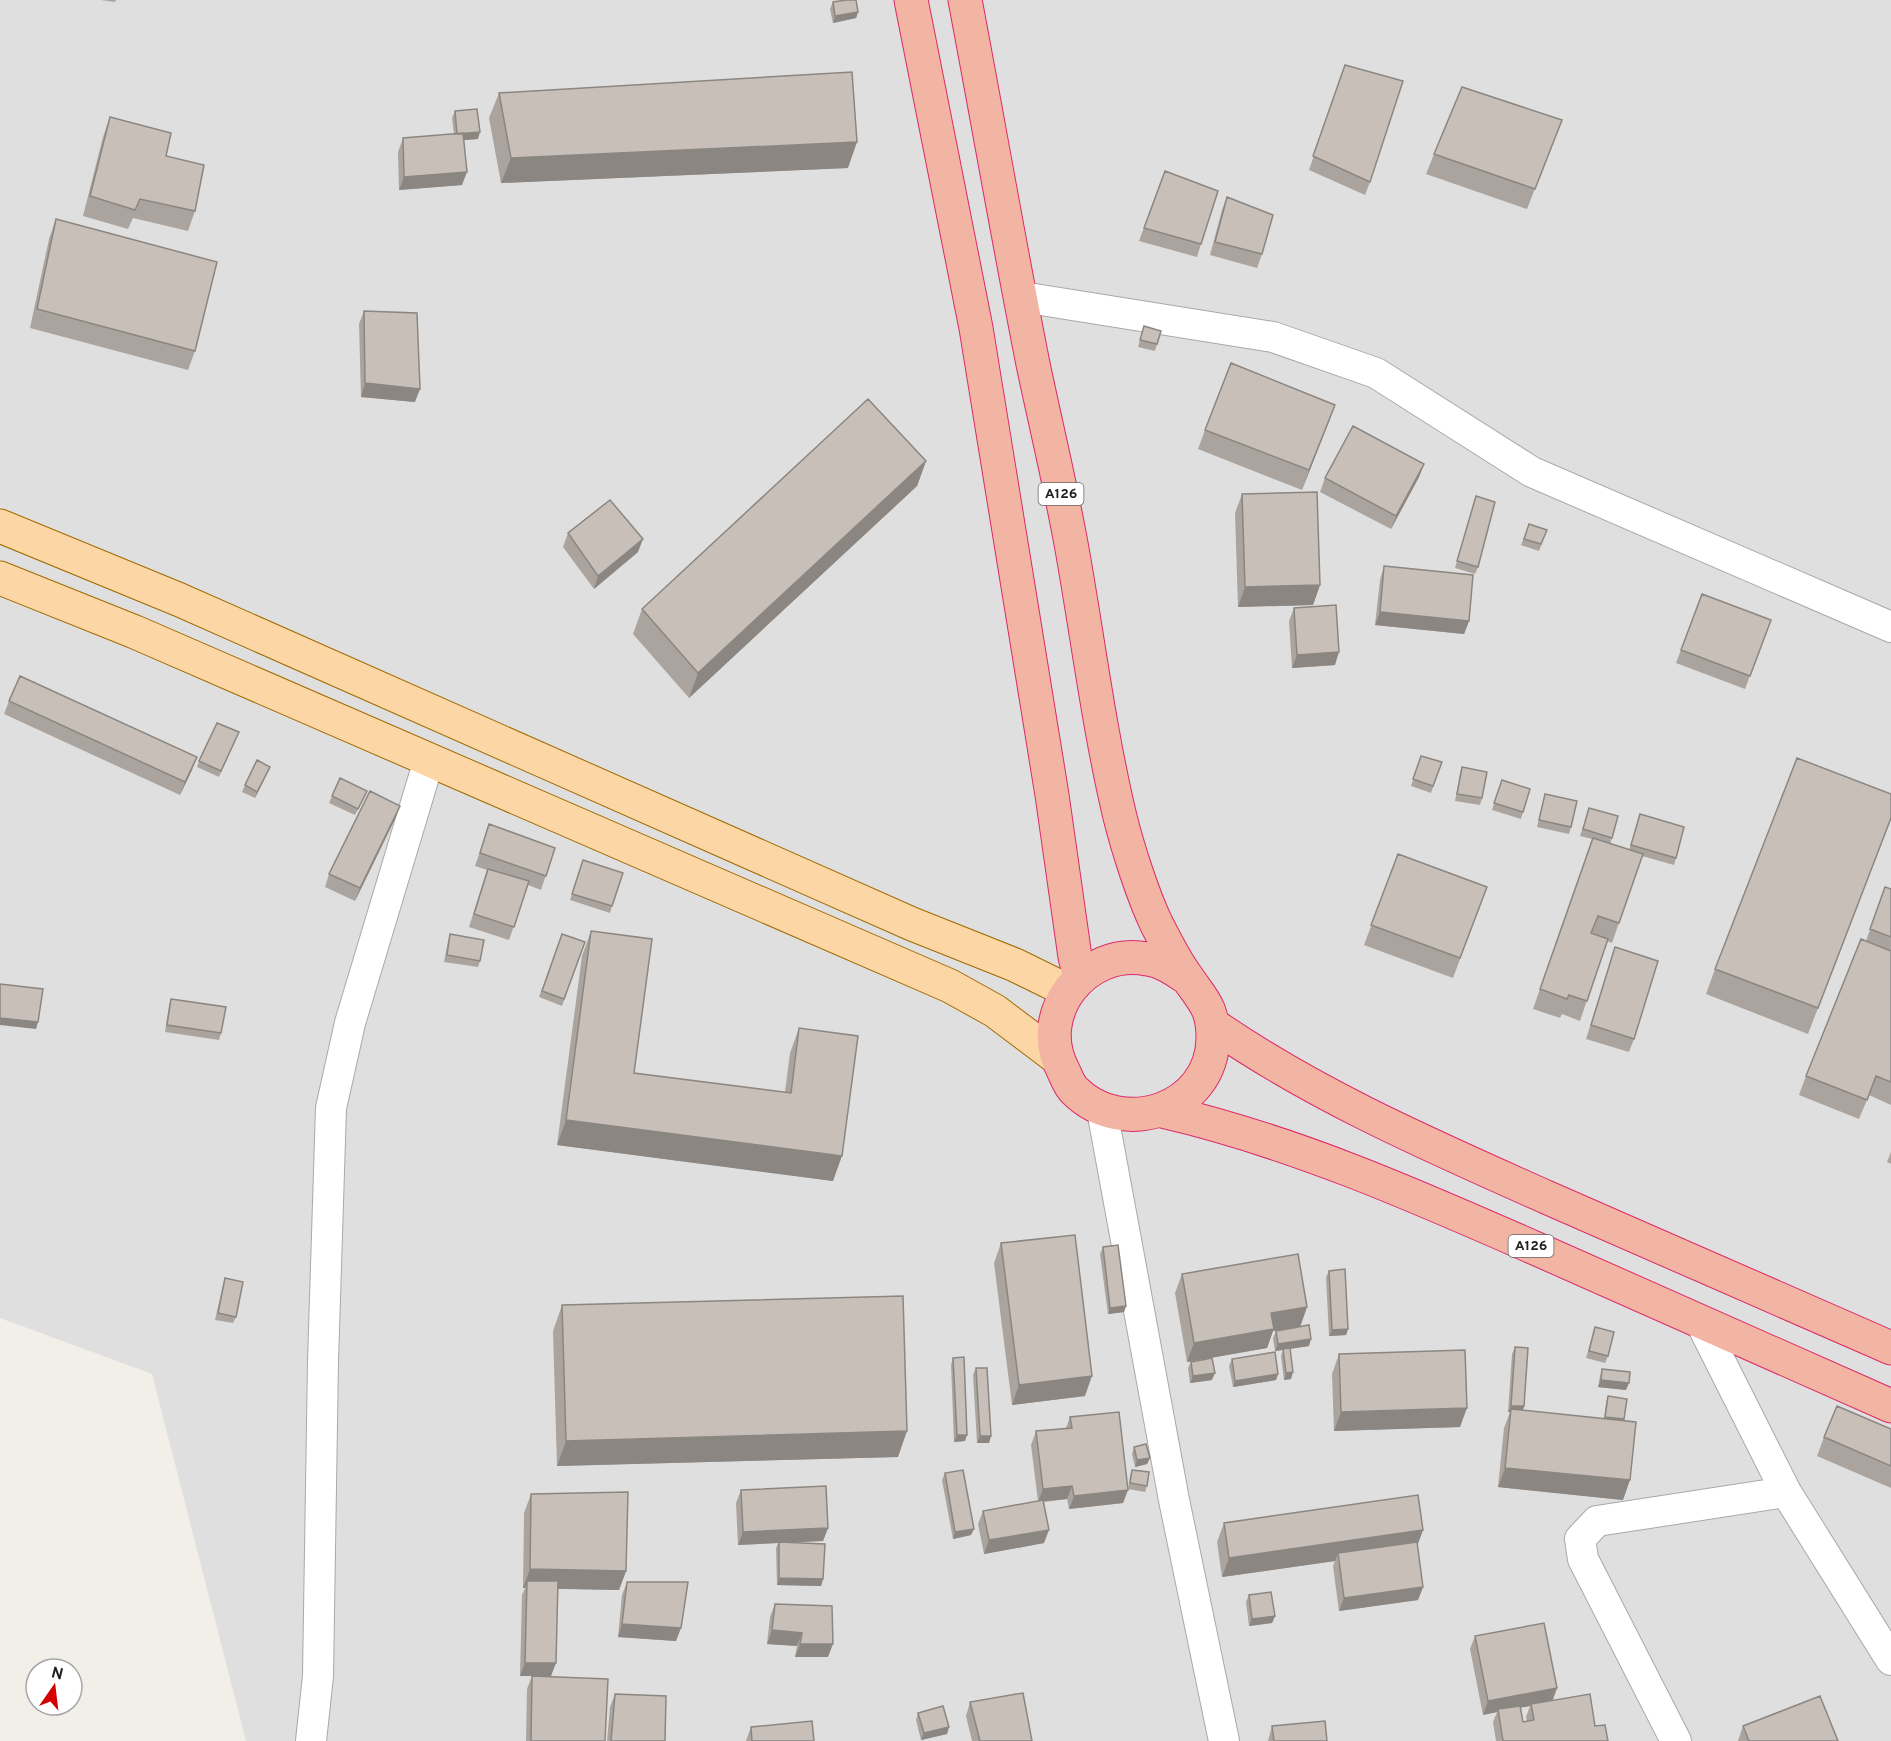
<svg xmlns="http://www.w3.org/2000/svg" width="1891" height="1741" font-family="Overpass,sans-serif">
  <rect width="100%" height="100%" fill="#f2efe9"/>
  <!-- residential -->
  <path fill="#e0dfdf" d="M0 0H1891V1741H246L152 1374 0 1318Z"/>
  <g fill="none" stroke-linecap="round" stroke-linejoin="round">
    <defs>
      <path id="minor" d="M1022 297 1273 337 1376 373 1532 472 1891 627
        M1102 1110 1174 1500 1224 1741
        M1700 1321 1786 1492 1891 1660
        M311 1741 318 1676 323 1361 331 1108 350 1023 429 760
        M1676 1741 1583 1559 1580 1539 1597 1521 1786 1492"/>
      <path id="primary" d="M0 526 180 600 912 924 1015 965 1068 991
        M0 578 135 632 950 986 995 1011 1056 1057"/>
      <path id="trunk" d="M911 0 976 328 1052 795 1075 957 1080 977
        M965 0C988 121 1009 243 1033 364 1046 426 1061 487 1072 549 1088 639 1099 729 1120 817 1128 849 1143 896 1157 925 1166 942 1175 961 1187 977 1203 1001 1213 1007 1213 1038 1212 1110 1122 1139 1074 1090 1069 1085 1066 1076 1063 1070 1033 1014 1085 947 1147 959 1163 961 1175 970 1187 978
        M1212 1024C1316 1096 1432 1146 1546 1197 1661 1247 1776 1298 1891 1348
        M1162 1111C1296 1142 1421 1198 1546 1253 1661 1304 1776 1355 1891 1406"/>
    </defs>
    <!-- minor casing -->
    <use href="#minor" stroke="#a9a9a9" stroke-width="32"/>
    <!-- primary casing -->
    <use href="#primary" stroke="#a06b00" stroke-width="35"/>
    <!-- trunk casing -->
    <use href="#trunk" stroke="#dc2a67" stroke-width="35"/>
    <!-- minor -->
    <use href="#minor" stroke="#fff" stroke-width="30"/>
    <!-- primary -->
    <use href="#primary" stroke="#fcd6a4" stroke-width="33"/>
    <!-- trunk -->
    <use href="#trunk" stroke="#f2b4a3" stroke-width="33"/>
  </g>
  <!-- wall -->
  <path fill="#aba49e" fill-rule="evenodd" d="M101 0H116L115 2Z
    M833 2 858 12 856 18 833 23 830 9Z
    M1345 65 1370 182 1365 195 1309 170Z
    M499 93 848 168 501 183 489 118Z
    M455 111 478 139 464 140 462 185 399 190 398 152 403 138 454 134 452 118Z
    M110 117 166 156 195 211 188 231 133 218 128 229 83 216 103 137Z
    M1562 120 1527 209 1426 174 1434 154Z
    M1165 171 1201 244 1197 257 1139 241Z
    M1227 197 1262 254 1257 268 1210 255 1222 210Z
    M56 219 195 351 188 370 30 328 49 239Z
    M364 311 415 402 361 397 359 324Z
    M1144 326 1157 344 1155 351 1138 347Z
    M1335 405 1302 490 1198 449 1205 430Z
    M926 461 917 486 689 698 633 634 642 609Z
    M1424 464 1419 477 1391 529 1320 492 1325 478Z
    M1242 494 1320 585 1313 605 1238 607 1235 513Z
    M1476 496 1478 567 1475 574 1455 568Z
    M1529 524 1547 530 1539 551 1521 545Z
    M568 533 638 552 594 589 563 547Z
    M1384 566 1469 621 1464 634 1375 625 1380 580Z
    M1702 594 1771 620 1745 689 1676 663Z
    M1294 608 1335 665 1292 668 1289 621Z
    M9 701 192 770 180 795 4 714Z
    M236 739 219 777 197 767 199 761Z
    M1421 756 1442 762 1431 793 1411 786Z
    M270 767 255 798 242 792 245 785Z
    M1462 767 1482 798 1480 805 1455 801 1460 774Z
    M1502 780 1530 789 1521 819 1492 810Z
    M1545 794 1571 827 1569 834 1537 827Z
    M332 796 364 798 355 815 329 803Z
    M400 806 395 819 355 901 325 887 329 874Z
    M1589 808 1612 838 1610 844 1629 850 1640 814 1676 858 1674 865 1642 856 1612 943 1607 941 1580 1021 1562 1014 1560 1018 1533 1009 1592 839 1580 836Z
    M1891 819 1808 1034 1706 994 1715 969Z
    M489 824 555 848 541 890 528 885 509 940 469 927 487 870 475 866Z
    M1398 854 1487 887 1453 978 1364 945Z
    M583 860 612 906 610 913 570 900Z
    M1885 887 1891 889V1105L1869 1095 1859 1119 1799 1095 1806 1076 1866 941Z
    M591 931 634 1073 785 1092 790 1053 799 1028 833 1181 557 1145 582 956Z
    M450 934 480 961 478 967 444 962 448 941Z
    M562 934 585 942 562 1006 539 997Z
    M1615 947 1634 1039 1629 1052 1586 1039Z
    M171 999 221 1033 219 1040 165 1032 169 1005Z
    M1891 1152V1164L1887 1162Z
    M1001 1243 1085 1396 1012 1405 994 1263Z
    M1103 1247 1126 1306 1124 1312 1108 1314 1100 1254Z
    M1329 1271 1348 1329 1346 1335 1329 1336 1326 1277Z
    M1182 1274 1307 1307 1300 1327 1273 1331 1267 1348 1187 1362 1175 1293Z
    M225 1278 236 1317 233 1323 215 1320 223 1285Z
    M562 1305 898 1457 557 1466 553 1331Z
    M1595 1327 1608 1356 1605 1363 1586 1358Z
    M1276 1331 1309 1346 1290 1349 1291 1379 1284 1380 1281 1356 1283 1350 1275 1351 1273 1338Z
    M1515 1347 1524 1406 1523 1410 1604 1419 1606 1403 1608 1396 1624 1421 1623 1500 1498 1487 1504 1428 1510 1412H1508L1512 1354Z
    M1339 1354 1460 1427 1334 1431 1332 1374Z
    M953 1358 965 1441 954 1442 951 1365Z
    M1232 1359 1278 1374 1276 1380 1233 1387 1229 1366Z
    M1191 1362 1212 1380 1190 1383 1188 1368Z
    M976 1368 991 1436 989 1443H977L973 1375Z
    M1602 1369 1626 1390 1598 1387 1600 1376Z
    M1070 1417 1128 1489 1130 1476 1132 1470 1147 1486 1145 1492 1128 1489 1123 1503 1069 1509 1067 1499 1044 1502V1543L984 1554 978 1524 983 1511 1038 1501 1031 1445 1036 1431 1066 1428Z
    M1891 1429V1488L1817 1456 1824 1437Z
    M1134 1447 1150 1458 1147 1464 1135 1467 1132 1454Z
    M945 1473 971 1535 953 1539 942 1480Z
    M741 1490 828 1528 823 1541 791 1542 823 1579 821 1586 777 1585 776 1548 778 1543 738 1545 736 1503Z
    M531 1494 626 1571 619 1590 558 1589 551 1676H536L605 1741H526L527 1689 532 1676H520L522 1595 525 1588H523L524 1513Z
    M1224 1523 1423 1530 1417 1546 1423 1587 1418 1600 1339 1611 1333 1566 1335 1561 1222 1577 1217 1542Z
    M627 1582 676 1641 618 1637 622 1595Z
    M1249 1595 1275 1616 1272 1623 1249 1626 1246 1602Z
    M775 1604 828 1657H795L797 1646 767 1644 770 1617Z
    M1475 1636 1557 1688 1553 1700 1595 1726 1608 1741H1496L1493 1722 1497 1712 1483 1715 1470 1649ZM1530 1706 1526 1717 1527 1721 1523 1722 1521 1707Z
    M615 1694 665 1741H607L610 1707Z
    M970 1702 1032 1741H972L966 1716Z
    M918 1713 949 1727 947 1734 921 1740 916 1720Z
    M1272 1726 1327 1741H1268Z
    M1743 1726 1838 1741H1738Z
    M751 1727 814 1741H746Z"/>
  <!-- shaded-wall -->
  <path fill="#8b8681" d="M858 12 856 18 833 23 835 16Z
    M480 132 478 139 454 141 457 134Z
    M857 142 848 168 501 183 511 158Z
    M467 172 462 185 399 190 404 177Z
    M365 383 420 389 415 402 361 397Z
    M1335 405 1328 424 1302 490 1309 470Z
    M926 461 917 486 689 698 698 673Z
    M1424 464 1419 477 1391 529 1396 516Z
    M643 539 638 552 594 589 598 576Z
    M1320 585 1313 605 1238 607 1245 587Z
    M1380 612 1469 621 1464 634 1375 625Z
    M1339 652 1335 665 1292 668 1297 655Z
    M197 757 192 770 180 795 185 782Z
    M270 767 267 774 255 798 257 792Z
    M400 806 395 819 355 901 360 888Z
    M0 1018 38 1022 36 1029 0 1025Z
    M566 1120 842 1156 833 1181 557 1145Z
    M1126 1306 1124 1312 1108 1314 1110 1308Z
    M1307 1307 1300 1327 1273 1331 1267 1348 1187 1362 1194 1343 1271 1313Z
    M1348 1329 1346 1335 1329 1336 1332 1330Z
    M1311 1339 1309 1346 1275 1351 1278 1344Z
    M1293 1372 1291 1379 1284 1380 1286 1373Z
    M1215 1373 1212 1380 1190 1383 1193 1376Z
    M1278 1374 1276 1380 1233 1387 1235 1381Z
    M1092 1376 1085 1396 1012 1405 1019 1385Z
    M1601 1380 1629 1383 1626 1390 1598 1387Z
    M1511 1406H1524L1522 1413 1511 1409 1510 1412H1508Z
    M1467 1408 1460 1427 1334 1431 1341 1412Z
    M1605 1417 1624 1419 1622 1426 1603 1423Z
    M907 1431 898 1457 557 1466 566 1441Z
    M957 1435H967L965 1441 954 1442Z
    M980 1436H991L989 1443H977Z
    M1150 1458 1147 1464 1135 1467 1137 1460Z
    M1505 1468 1630 1480 1623 1500 1498 1487Z
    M1072 1486 1067 1499 1038 1502 1043 1489Z
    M1128 1490 1123 1503 1069 1509 1074 1496Z
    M828 1528 823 1541 738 1545 743 1532Z
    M974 1529 971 1535 953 1539 955 1532Z
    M1049 1530 1044 1543 984 1554 989 1540Z
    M1423 1530 1416 1549 1338 1553 1335 1561 1222 1577 1229 1558Z
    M530 1569 626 1571 619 1590 527 1588V1581L525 1588H523Z
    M779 1578 823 1579 821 1586 777 1585Z
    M1423 1587 1418 1600 1339 1611 1344 1598Z
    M1275 1616 1272 1623 1249 1626 1252 1619Z
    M622 1624 681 1628 676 1641 618 1637Z
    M772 1630 802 1633 797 1646 767 1644Z
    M800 1644H833L828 1657H795Z
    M525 1663H556L551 1676H520Z
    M1557 1688 1552 1701 1531 1704 1530 1706 1498 1712V1709L1497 1712 1483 1715 1488 1701Z
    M949 1727 947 1734 921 1740 924 1733Z"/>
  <!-- building -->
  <path fill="#c7bfb8" stroke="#8b8681" stroke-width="1.5" d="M846 0H856L858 12 835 16 833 2Z
    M1345 65 1403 81 1370 182 1313 156Z
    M852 72 857 142 511 158 499 93Z
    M1462 87 1562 120 1535 189 1434 154Z
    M477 109 480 132 457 134 455 111Z
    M110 117 171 133 166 156 204 165 195 211 140 199 135 210 90 196Z
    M463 133 467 172 404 177 403 138Z
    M1165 171 1218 191 1201 244 1144 228Z
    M1227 197 1273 215 1262 254 1215 242Z
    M56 219 217 262 195 351 37 309Z
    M364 311 417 313 420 389 365 383Z
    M1144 326 1161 331 1157 344 1140 340Z
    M1231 363 1335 405 1309 470 1205 430Z
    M868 399 926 461 698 673 642 609Z
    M1353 426 1424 464 1396 516 1325 478Z
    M1317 492 1320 585 1245 587 1242 494Z
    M1476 496 1495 502 1478 567 1457 561Z
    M610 500 643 539 598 576 568 533Z
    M1529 524 1547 530 1541 544 1524 539Z
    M1384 566 1473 575 1469 621 1380 612Z
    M1702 594 1771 620 1750 676 1681 650Z
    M1336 605 1339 652 1297 655 1294 608Z
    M20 676 197 757 185 782 9 701Z
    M217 723 239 732 221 771 199 761Z
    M1421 756 1442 762 1433 786 1413 779Z
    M1797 758 1891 794V818L1818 1008 1715 969Z
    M257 760 270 767 257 792 245 785Z
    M1462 767 1487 772 1482 798 1457 794Z
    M340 778 367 791 358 809 332 796Z
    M1502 780 1530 789 1523 812 1494 803Z
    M370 791 400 806 360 888 329 874Z
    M1545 794 1577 801 1571 827 1539 820Z
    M1589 808 1618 816 1612 838 1583 829Z
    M1640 814 1684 827 1676 858 1631 845Z
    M489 824 555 848 546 876 480 853Z
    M1593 838 1643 854 1619 923 1598 916 1591 933 1608 939 1587 1001 1569 995 1567 999 1540 989Z
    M1398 854 1487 887 1460 958 1371 925Z
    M583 860 623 873 612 906 572 894Z
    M488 869 529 881 514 927 474 914Z
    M1885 887 1891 889V937L1870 929Z
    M591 931 652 939 634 1073 791 1093 799 1028 858 1036 842 1156 566 1120Z
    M450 934 484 940 480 961 447 955Z
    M562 934 585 942 564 999 542 991Z
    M1861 939 1891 951V1082L1876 1076 1867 1100 1806 1076Z
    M1615 947 1658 961 1634 1039 1591 1025Z
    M0 984 43 989 38 1022 0 1018Z
    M171 999 226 1007 221 1033 167 1025Z
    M1075 1235 1092 1376 1019 1385 1001 1243Z
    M1118 1245 1126 1306 1110 1308 1103 1247Z
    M1298 1254 1307 1307 1271 1313 1274 1329 1194 1343 1182 1274Z
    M1345 1269 1348 1329 1332 1330 1329 1271Z
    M225 1278 243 1282 236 1317 218 1313Z
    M903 1296 907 1431 566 1441 562 1305Z
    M1309 1325 1311 1339 1278 1344 1276 1331Z
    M1595 1327 1614 1332 1608 1356 1589 1351Z
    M1515 1347 1528 1348 1524 1406H1511Z
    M1290 1348 1293 1372 1286 1373 1283 1349Z
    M1465 1350 1467 1408 1341 1412 1339 1354Z
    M1275 1352 1278 1374 1235 1381 1232 1359Z
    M964 1357 967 1435H957L953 1358Z
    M1212 1358 1215 1373 1193 1376 1191 1362Z
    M976 1368H987L991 1436H980Z
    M1602 1369 1630 1372 1629 1383 1601 1380Z
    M1608 1396 1627 1399 1624 1419 1605 1417Z
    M1837 1406 1891 1429V1466L1824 1437Z
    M1511 1409 1636 1422 1630 1480 1505 1468Z
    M1119 1412 1128 1490 1074 1496 1072 1486 1043 1489 1036 1431 1072 1428 1070 1417Z
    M1146 1444 1150 1458 1137 1460 1134 1447Z
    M963 1470 974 1529 955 1532 945 1473Z
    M1132 1470 1149 1472 1147 1486 1130 1483Z
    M826 1486 828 1528 743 1532 741 1490Z
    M628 1492 626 1571 530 1569 531 1494Z
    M1418 1495 1423 1530 1229 1558 1224 1523Z
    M1043 1500 1049 1530 989 1540 983 1511Z
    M779 1542 825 1544 823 1579 779 1578Z
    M1417 1542 1423 1587 1344 1598 1338 1553Z
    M527 1581H558L556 1663H525Z
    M627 1582H688L681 1628 622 1624Z
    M1271 1592 1275 1616 1252 1619 1249 1595Z
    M775 1604 832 1606 833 1644H800L802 1633 772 1630Z
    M1544 1623 1557 1688 1488 1701 1475 1636Z
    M532 1676 608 1679 605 1741H531Z
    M1023 1693 1032 1741H980L970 1702Z
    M615 1694 666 1696 665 1741H611Z
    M1590 1694 1595 1726 1605 1725 1608 1741H1503L1498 1709 1520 1706 1523 1722 1534 1720 1531 1704Z
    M1820 1696 1838 1741H1749L1743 1726Z
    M943 1706 949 1727 924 1733 918 1713Z
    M812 1721 814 1741H752L751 1727Z
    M1325 1721 1327 1741H1274L1272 1726Z"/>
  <g text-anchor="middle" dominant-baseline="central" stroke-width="4.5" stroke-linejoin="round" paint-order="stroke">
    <!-- shield labels -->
    <g fill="#fff" stroke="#646464" stroke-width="1.5">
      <rect x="1038.5" y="483" width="45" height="22" rx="4.5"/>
      <rect x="1508.5" y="1235" width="45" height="22" rx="4.5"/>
    </g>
    <g font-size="14" font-weight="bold" fill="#222">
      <text x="1061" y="494">A126</text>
      <text x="1531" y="1246">A126</text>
    </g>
  </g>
  <!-- north arrow -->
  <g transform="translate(54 1687) rotate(14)"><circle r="28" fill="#ffffff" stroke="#a7a7a7" stroke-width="1.5"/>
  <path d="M0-4.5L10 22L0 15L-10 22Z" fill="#d40000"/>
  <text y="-9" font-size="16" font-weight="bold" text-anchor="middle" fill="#222222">N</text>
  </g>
</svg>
